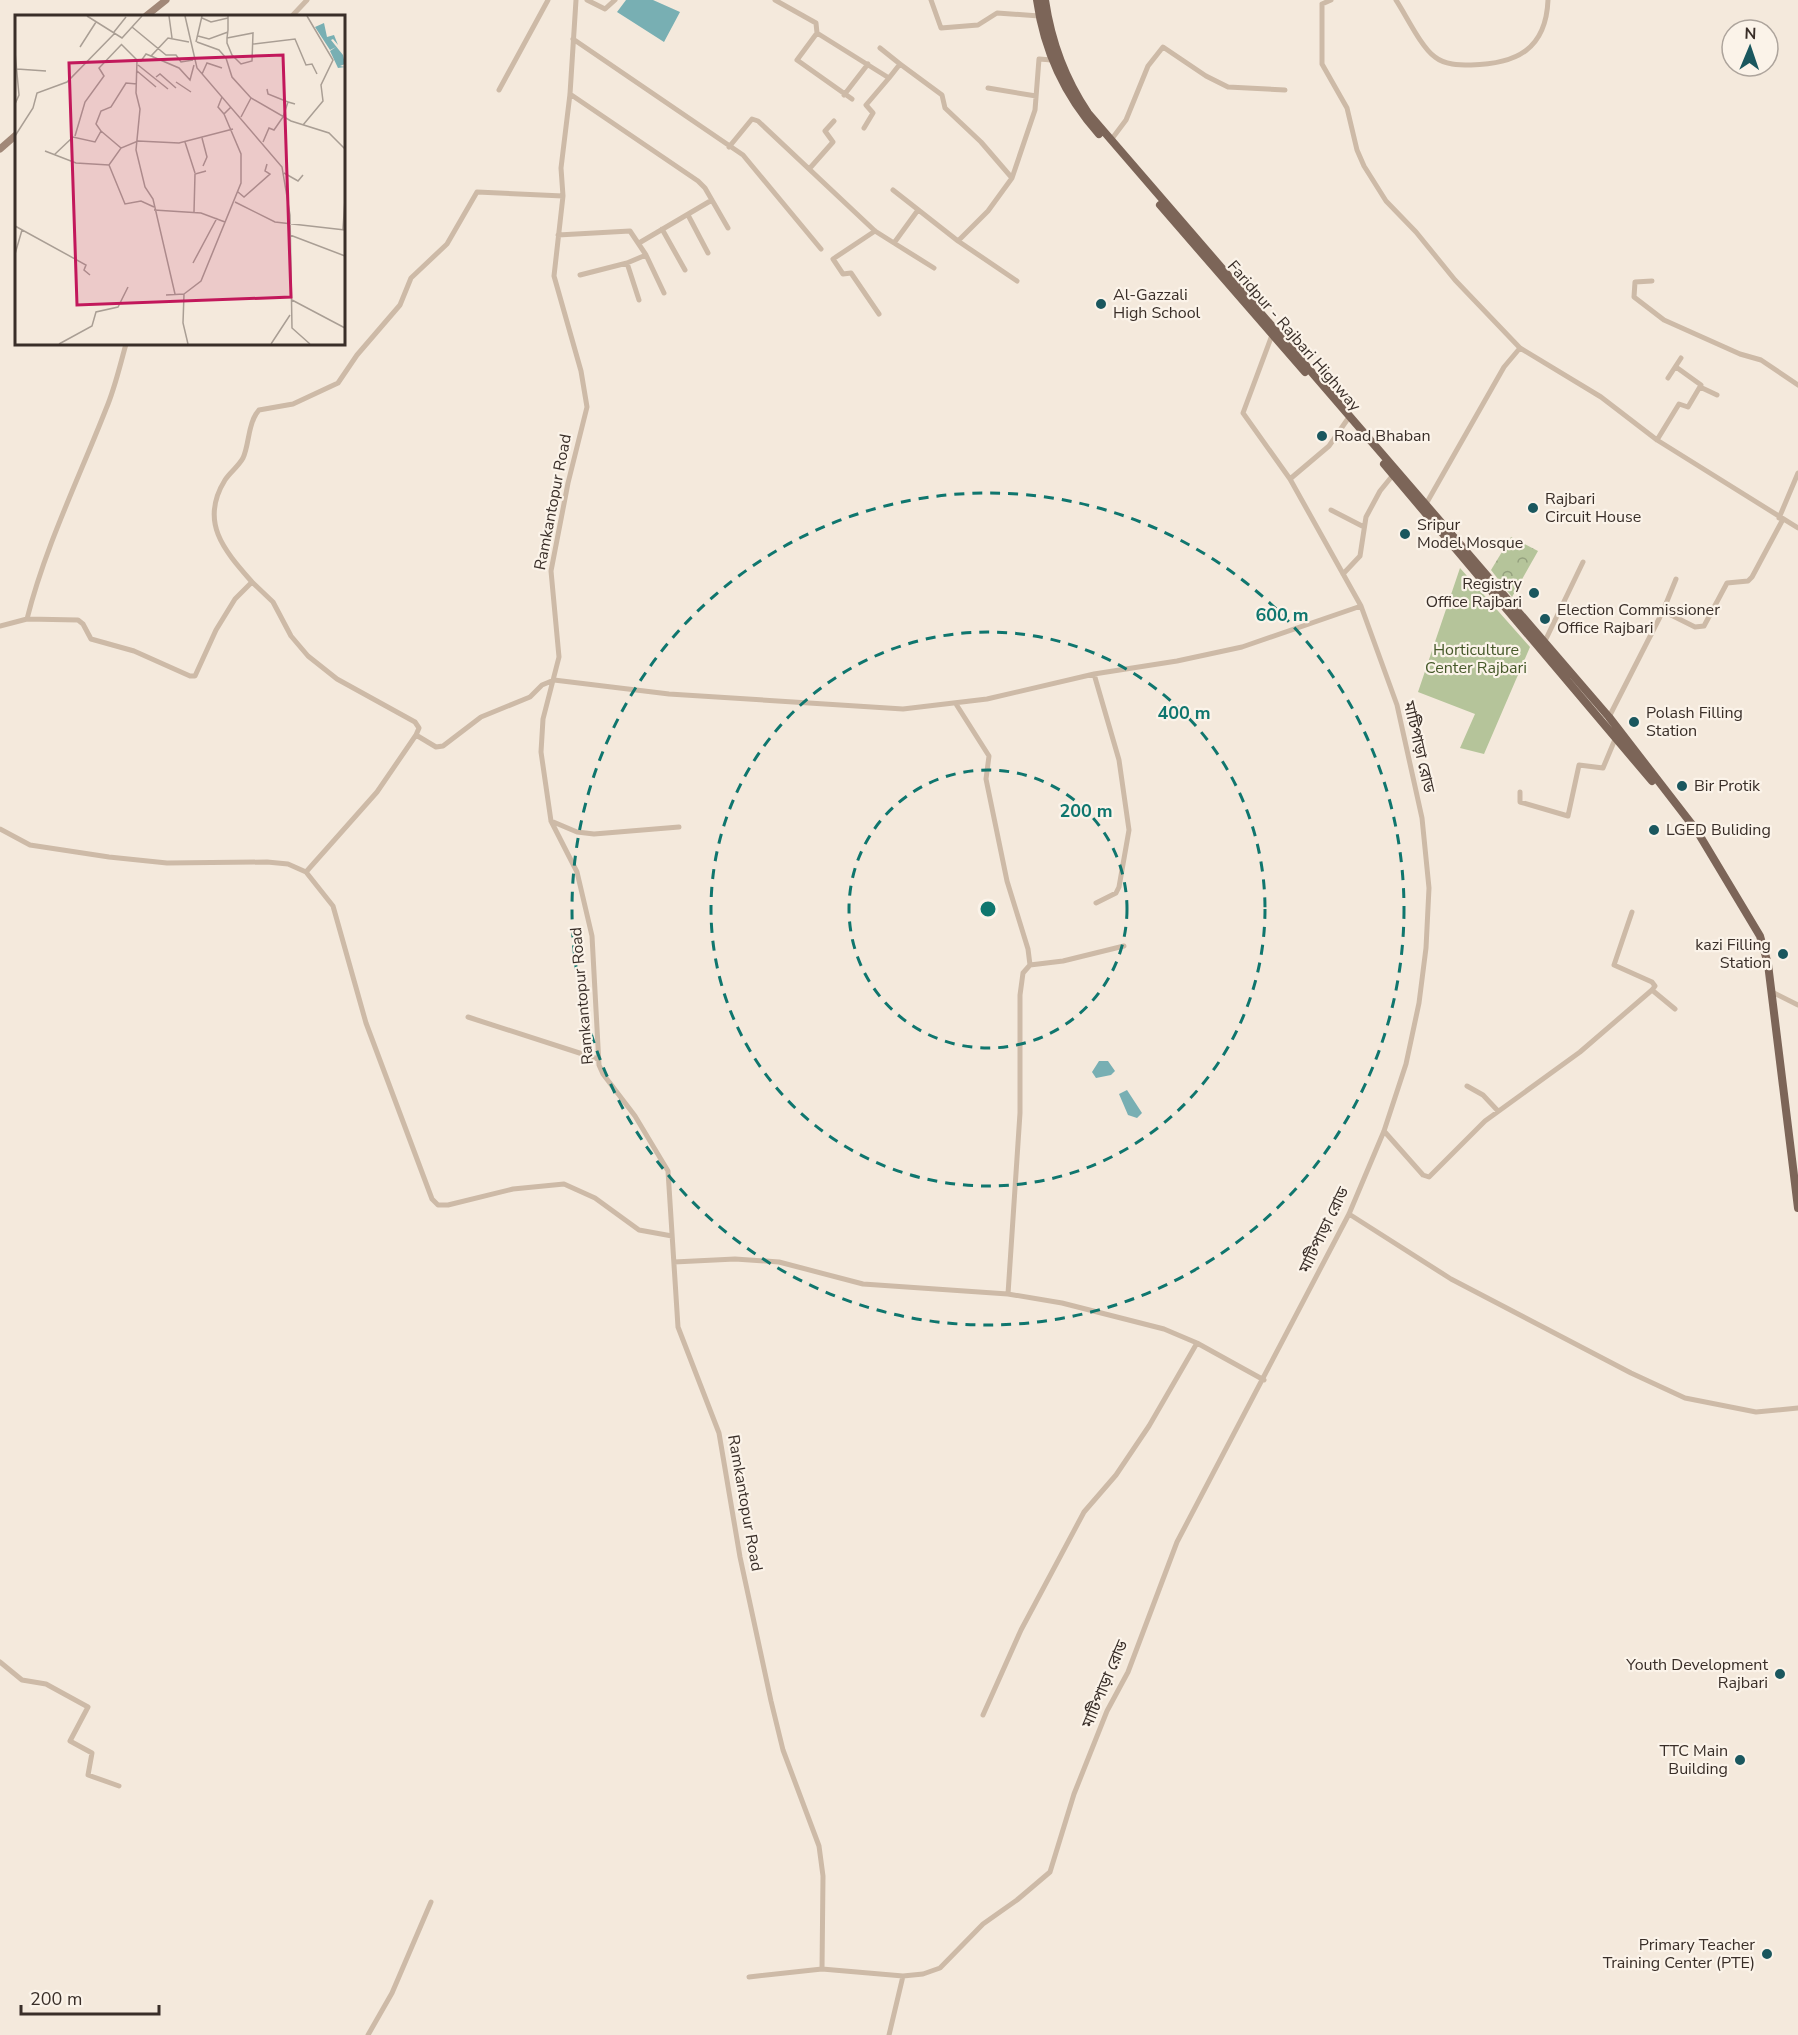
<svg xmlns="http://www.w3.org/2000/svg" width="1798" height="2035" font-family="'Nunito Sans','Noto Sans Bengali',sans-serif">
  <defs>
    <pattern id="park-crowns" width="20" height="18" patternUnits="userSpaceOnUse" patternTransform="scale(1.5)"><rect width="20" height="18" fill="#b5c49a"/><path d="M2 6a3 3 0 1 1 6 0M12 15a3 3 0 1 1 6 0" fill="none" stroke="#94a07e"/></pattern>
  </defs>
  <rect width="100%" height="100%" fill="#f4e9dc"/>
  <!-- park -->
  <path fill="url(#park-crowns)" d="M1511 537 1538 551 1512 597 1491 570Z"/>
  <!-- garden -->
  <path fill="#b5c49a" d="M1460 568 1530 647 1484 754 1460 748 1475 714 1418 692Z"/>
  <!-- water -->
  <path fill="#78afb3" d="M626 0H653L680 12 664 42 617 12Z
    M1099 1061H1108L1115 1071 1111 1075 1096 1078 1092 1072Z
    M1127 1090 1142 1113 1137 1118 1128 1115 1119 1094Z"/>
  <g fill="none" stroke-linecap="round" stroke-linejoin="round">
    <!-- minor -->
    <path stroke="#cdbaa7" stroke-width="5" d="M576 0 570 94 561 168 563 196 554 276 581 371 587 407 568 483 551 571 559 657 543 719 541 752 551 821 577 872 592 936 599 1065 603 1074 635 1116 668 1171 678 1327 719 1433 740 1557 771 1701 783 1750 819 1846 823 1876 822 1969
      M587 0 605 9 615 0
      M775 0 816 23 817 33 889 78 900 64 942 95 945 108 981 142 1012 178 1035 110 1039 59 1052 60
      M931 0 941 28 978 25 997 13 1039 16
      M1396 0C1406 15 1421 47 1435 57 1445 65 1459 65 1471 65 1517 64 1546 49 1548 0
      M1322 4V64L1347 108 1357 150 1364 166 1386 201 1416 232 1455 280 1520 348 1601 397 1657 440 1798 528
      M1322 4 1331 0
      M292 16 307 0
      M817 33 797 60 852 99
      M573 39 743 155 821 249
      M880 48 900 64
      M988 88 1036 96
      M499 90 548 0
      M570 94 698 181 705 188 728 228
      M844 95 868 64
      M864 128 873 113 866 105 889 78
      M1111 140 1126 120 1148 66 1163 47 1206 76 1228 87 1285 90
      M729 147 752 119 758 121 875 231 894 243
      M810 168 833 142 825 131 834 121
      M893 190 958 241 1017 281
      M918 210 894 243 934 268
      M688 215 708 253
      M662 229 685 270
      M875 231 833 259 843 274 851 273 879 314
      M558 235 630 231 646 255 664 293
      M958 241 988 211 1012 178
      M639 243 712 200
      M627 263 639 300
      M580 275 627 263 646 255
      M1652 281 1635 282 1634 297 1664 320 1740 354 1761 360 1798 385
      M1272 335 1243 413 1290 479
      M1668 378 1681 358
      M1700 387 1717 395
      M1657 440 1679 404 1688 407 1701 385 1676 367
      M1426 504 1504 367 1520 348
      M1331 510 1364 527
      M1779 518 1798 473
      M1343 574 1360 556 1366 517 1380 491 1393 475
      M252 582 273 602 291 636 308 656 337 679 415 722 419 728 416 735
      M1663 611 1676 579
      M27 619C45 547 79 478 106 409 115 388 120 365 126 344
      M0 626 27 619 78 620 83 624 91 639 134 651 190 676H195L216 630 235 599 252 582C224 550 199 522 225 480 230 472 238 467 243 458 249 445 248 426 256 414L259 410 293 404 338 383 357 355 400 305 411 278 447 244 477 192 563 196
      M1545 641 1583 562
      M1094 674 1119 760 1129 830 1119 887 1116 893 1096 903
      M956 704 989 756 986 779 1007 881 1028 949 1030 965
      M1609 717 1663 611 1695 627 1704 626 1727 583 1748 581 1752 577 1782 521
      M1520 792V802L1568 816 1579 765 1603 768 1616 737
      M551 821 577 832 594 834 679 827
      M0 829 30 845 109 857 167 863 267 862 288 864 306 872 377 792 416 735 436 747 443 746 481 717 530 697 542 685 554 680 669 694 903 709 987 699 1094 674 1177 661 1242 647 1361 606
      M306 872 333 906 366 1023 432 1199 438 1205H448L513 1189 564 1184 595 1198 639 1230 672 1236
      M1652 990 1675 1009
      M1772 992 1798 1005
      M468 1017 598 1059
      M1467 1086 1483 1095 1498 1111
      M1384 1131 1423 1175 1429 1177 1485 1121 1580 1052 1652 990 1655 986 1652 982 1614 965 1632 912
      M1349 1214 1451 1279 1631 1373 1685 1398 1756 1412 1798 1408
      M674 1262 735 1259 779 1262 863 1284 1008 1294 1062 1303 1164 1329 1197 1343 1264 1380
      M1008 1294 1020 1113V995L1023 973 1030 965 1063 961 1124 946
      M0 1662 22 1680 46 1684 88 1707 70 1741 92 1753 88 1775 119 1786
      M983 1715 1021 1630 1084 1512 1116 1475 1149 1426 1197 1343
      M749 1977 822 1969 903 1976 923 1974 940 1968 983 1924 1017 1900 1050 1872 1074 1794 1107 1711 1128 1672 1177 1542 1349 1214 1384 1131 1406 1064 1419 1003 1426 948 1429 888 1422 818 1397 705 1361 606 1290 479 1329 446 1347 420
      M368 2035 392 1993 431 1902
      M889 2035 903 1976"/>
    <!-- secondary -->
    <path stroke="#a18878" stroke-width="7" d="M146 16 166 0
      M0 149 16 135"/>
    <!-- primary -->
    <path stroke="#7c6558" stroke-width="8" d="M1037 0C1044 50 1065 96 1099 134
      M1045 0C1051 41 1065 79 1088 113L1609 717 1697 831 1760 936 1768 964 1798 1208
      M1160 205 1305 372
      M1384 464 1652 781"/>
  </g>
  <!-- distance rings -->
  <g fill="none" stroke="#0f766e" stroke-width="3" stroke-dasharray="10 8">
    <circle cx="988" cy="909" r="139"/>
    <circle cx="988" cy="909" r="277"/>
    <circle cx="988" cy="909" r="416"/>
  </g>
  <!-- markers -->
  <g fill="#1a575e" stroke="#fbf3e9" stroke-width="2">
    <circle cx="1101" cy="304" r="6"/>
    <circle cx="1322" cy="436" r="6"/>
    <circle cx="1533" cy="508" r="6"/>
    <circle cx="1405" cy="534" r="6"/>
    <circle cx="1534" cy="593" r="6"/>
    <circle cx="1545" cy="619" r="6"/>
    <circle cx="1634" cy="722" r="6"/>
    <circle cx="1682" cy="786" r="6"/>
    <circle cx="1654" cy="830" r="6"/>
    <circle cx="1783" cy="954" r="6"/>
    <circle cx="1780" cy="1674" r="6"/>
    <circle cx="1740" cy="1760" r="6"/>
    <circle cx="1767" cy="1954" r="6"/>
  </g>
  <g text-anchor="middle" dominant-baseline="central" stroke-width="4.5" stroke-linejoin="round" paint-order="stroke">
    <!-- poi labels -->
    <g font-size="16" fill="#392e28" stroke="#fbf3e9" text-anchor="start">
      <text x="1113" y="295">Al-Gazzali<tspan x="1113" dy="18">High School</tspan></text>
      <text x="1334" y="436">Road Bhaban</text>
      <text x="1545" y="499">Rajbari<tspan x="1545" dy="18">Circuit House</tspan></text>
      <text x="1417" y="525">Sripur<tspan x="1417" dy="18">Model Mosque</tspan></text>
      <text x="1522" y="584" text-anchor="end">Registry<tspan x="1522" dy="18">Office Rajbari</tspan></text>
      <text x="1557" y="610">Election Commissioner<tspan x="1557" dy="18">Office Rajbari</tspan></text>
      <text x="1646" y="713">Polash Filling<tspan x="1646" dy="18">Station</tspan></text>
      <text x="1694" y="786">Bir Protik</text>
      <text x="1666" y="830">LGED Buliding</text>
      <text x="1771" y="945" text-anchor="end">kazi Filling<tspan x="1771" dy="18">Station</tspan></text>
      <text x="1768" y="1665" text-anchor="end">Youth Development<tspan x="1768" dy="18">Rajbari</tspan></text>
      <text x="1728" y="1751" text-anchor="end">TTC Main<tspan x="1728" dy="18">Building</tspan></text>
      <text x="1755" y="1945" text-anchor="end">Primary Teacher<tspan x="1755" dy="18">Training Center (PTE)</tspan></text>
    </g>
    <!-- street labels -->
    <g font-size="16" fill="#392e28" stroke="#fbf3e9">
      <text transform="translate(1294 336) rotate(49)">Faridpur - Rajbari Highway</text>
      <text transform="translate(553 502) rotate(-79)">Ramkantopur Road</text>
      <text transform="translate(1419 747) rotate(77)">মাটিপাড়া রোড</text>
      <text transform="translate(582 996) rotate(-95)">Ramkantopur Road</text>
      <text transform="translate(1324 1230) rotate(-64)">মাটিপাড়া রোড</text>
      <text transform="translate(745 1503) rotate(80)">Ramkantopur Road</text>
      <text transform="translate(1105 1684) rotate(-67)">মাটিপাড়া রোড</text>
    </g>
    <!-- park labels -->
    <g font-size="16" fill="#46592a" stroke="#fbf3e9">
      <text x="1476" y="650">Horticulture<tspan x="1476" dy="18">Center Rajbari</tspan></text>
    </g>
  </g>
  <!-- overview -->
  <g transform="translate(15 15)">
    <rect width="330" height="330" fill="#f4e9dc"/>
    <path d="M309 8 312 22 319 20 323 30 318 24 316 25 328 40 330 49 325 51 330 52 323 53 315 36 321 32 315 35 300 12Z" fill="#78afb3"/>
    <path fill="none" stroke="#a99e94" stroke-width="1.5" d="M72 1 107 23 127 1M154 1 157 23M170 1 182 53 267 152 275 200 277 313 295 329M187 3 196 7 213 3M117 12 151 40H161L166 47 178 45M99 17 111 2M183 21 194 24 213 17M212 23 238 18 237 46 226 49 217 40 212 28V23L213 15V1M181 27 187 1M182 27 204 35 211 43M106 29 122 45M238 29 280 24 291 50 297 49 302 59M65 32 81 7M0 37 4 80 0 89M136 41 164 53 175 65 179 50M211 43 217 62 236 83 276 106 314 118 330 134M122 45 121 78 125 94 121 135 130 172 138 184 160 279M122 45 126 46 131 39 136 41 153 23 174 27M123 50 153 74M2 54 31 56M122 56 141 72M187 59 192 48 207 53M141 62 145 59 161 73M161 67 176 77M252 74 253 79 273 87M207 82 203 92 209 99M226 102 236 83M268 102 273 87 280 89M288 110 308 86 306 70 318 45 292 1M86 116 106 133M0 121 18 93 22 78 52 67 100 18M60 121 70 87 89 61 84 53 106 30M187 123 192 142 188 151M170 127 180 158M248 127 254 113 259 115 268 102M30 136 61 148 94 150 106 133 123 126 164 128 218 114M39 140 58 122 80 127 86 116 81 109 86 96 96 92 111 68 122 69M94 150 110 189 126 186 139 192M269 158 283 166 288 160M223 177 229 182 255 159 250 156 252 149M220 187 260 207 330 215M139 195 186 198 210 207M179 197 180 159 191 156M0 211 71 250 69 255 75 260M328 214 330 184M275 220 330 241M0 239 7 215M178 248 202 203M169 279 186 266 226 168V139L209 99 216 92M169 279 168 308 173 329M151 280 169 279M277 285 330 313M44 329 77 311 81 297 103 292 113 272M256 329 275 300"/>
    <path fill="#c2185b" fill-opacity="0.15" stroke="#c2185b" stroke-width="3" d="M268 40 276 282 62 290 54 48Z"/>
    <rect width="330" height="330" fill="none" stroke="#392e28" stroke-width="3"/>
  </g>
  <circle cx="988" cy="909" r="9" fill="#0f766e" stroke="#fbf3e9" stroke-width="3"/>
  <g font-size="18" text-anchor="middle" font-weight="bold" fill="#0f766e" stroke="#fbf3e9" stroke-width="4.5" stroke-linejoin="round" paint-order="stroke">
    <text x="1282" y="621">600 m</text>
    <text x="1184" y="719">400 m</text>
    <text x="1086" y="817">200 m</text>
  </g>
  <!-- north arrow -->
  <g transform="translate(1750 48) rotate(2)"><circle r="28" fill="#fbf3e9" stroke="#ada49c" stroke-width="1.5"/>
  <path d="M0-4.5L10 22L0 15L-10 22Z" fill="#1a575e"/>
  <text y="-9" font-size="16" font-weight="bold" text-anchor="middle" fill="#392e28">N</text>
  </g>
  <!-- scale -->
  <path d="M21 2005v9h138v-9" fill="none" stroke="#392e28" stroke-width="3"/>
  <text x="30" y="2005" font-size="18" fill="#392e28" stroke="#fbf3e9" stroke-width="4.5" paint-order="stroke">200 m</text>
</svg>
